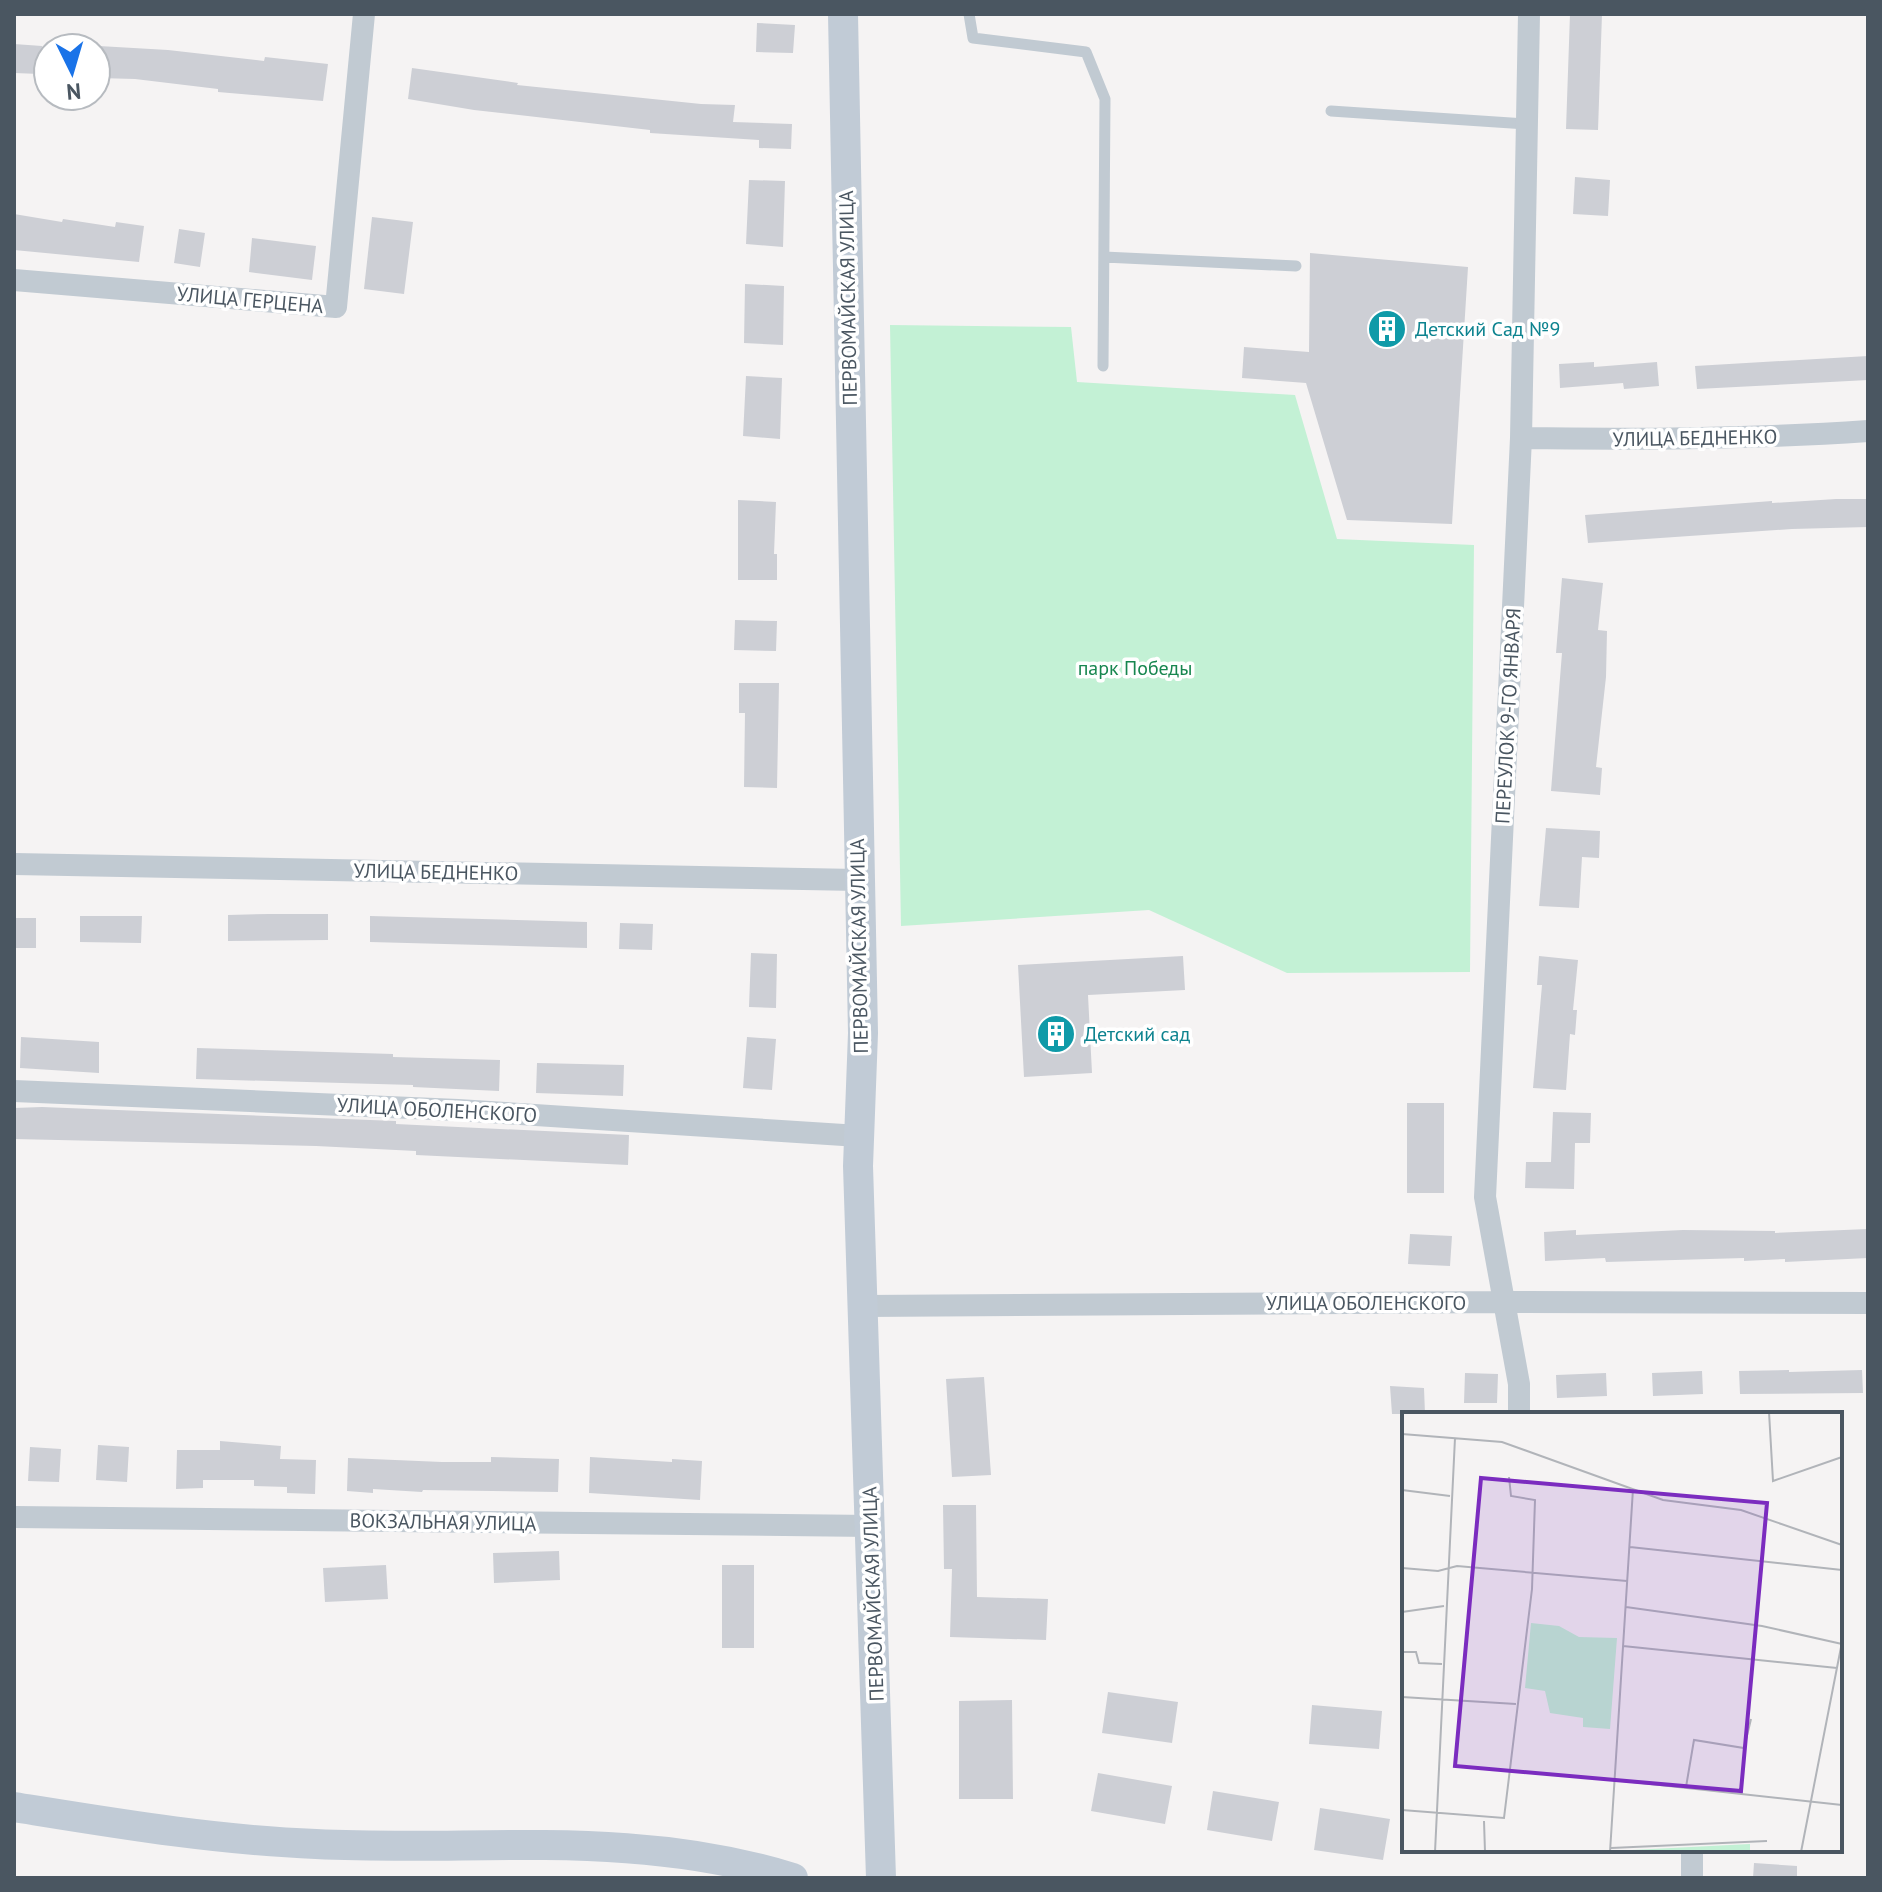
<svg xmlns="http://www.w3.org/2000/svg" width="1882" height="1892" font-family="'PT Sans',sans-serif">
  <rect width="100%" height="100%" fill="#f5f3f3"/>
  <!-- green -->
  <path fill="#c3f1d5" d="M890 325 1071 327 1077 382 1295 395 1337 539 1474 545 1470 972 1287 973 1149 910 901 926Z"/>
  <!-- building -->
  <path fill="#cdcfd5" d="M1570 14H1602L1598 130 1566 129Z
    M757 23 795 25 793 53 756 52Z
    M14 44 42 46 40 74 14 73Z
    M99 46 168 50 264 61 265 57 328 64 323 101 218 92V89L135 79 98 78Z
    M412 68 518 83 517 85 701 104 735 105 733 122 792 124 791 149 759 148V140L650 133V130L474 110 408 99Z
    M1575 177 1610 180 1608 216 1573 214Z
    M749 180 785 181 783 247 746 244Z
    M14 214 62 222 63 219 115 227 116 222 144 226 139 262 14 250Z
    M372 217 413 222 404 294 364 289Z
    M179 229 205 233 200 267 174 263Z
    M252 238 316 246 312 280 249 272Z
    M1310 253 1468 267 1452 524 1347 520 1306 383 1242 378 1244 347 1309 352Z
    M745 284 784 286 783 345 744 343Z
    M1868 356V380L1697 389 1695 366Z
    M1594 362V367L1657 362 1659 386 1624 389 1623 383 1560 388 1559 364Z
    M746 376 782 378 780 439 743 436Z
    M1836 499H1868V527L1792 529 1588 543 1585 515 1772 501V503Z
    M738 500 776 502 774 554H777V580H738Z
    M1562 578 1603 583 1598 630 1607 631 1606 677 1596 767 1602 768 1600 795 1551 791 1562 653H1556Z
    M735 620 777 621 776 651 734 650Z
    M739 683H779L777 788 744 787 745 713H739Z
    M1546 828 1600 831 1599 858 1582 857 1579 908 1539 906Z
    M269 914H328V940L228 941V915Z
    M80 916H142L141 943 80 942Z
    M370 916 587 922V948L370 942Z
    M14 918H36V948H14Z
    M620 923 653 924 652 950 619 949Z
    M751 953 777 954 776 1008 749 1007Z
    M1183 956 1185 990 1088 995 1092 1073 1024 1077 1018 965Z
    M1539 956 1578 960 1573 1010H1577L1575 1035 1570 1034 1566 1090 1533 1088 1542 985H1537Z
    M21 1037 99 1042V1073L20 1068Z
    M747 1037 776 1039 772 1090 743 1088Z
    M197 1048 393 1054V1057L500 1060 499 1091 413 1087V1085L196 1079Z
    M537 1063 624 1065 623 1096 536 1093Z
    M1407 1103H1444V1193H1407Z
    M42 1107 396 1121V1124L629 1135 628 1165 416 1155V1151L316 1146 14 1139V1108Z
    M1553 1112 1591 1113 1590 1143H1575L1574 1189 1525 1188 1526 1162H1551Z
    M1868 1229V1258L1785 1262V1259L1744 1261V1258L1606 1262 1605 1258 1545 1261 1544 1232 1576 1230V1235L1683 1230 1775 1231V1233Z
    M1410 1234 1452 1236 1450 1266 1408 1264Z
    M1789 1370V1372L1862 1370 1863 1393 1740 1394 1739 1371Z
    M1702 1371 1703 1394 1653 1396 1652 1373Z
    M1465 1373 1498 1374 1497 1403H1464Z
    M1606 1373 1607 1396 1557 1398 1556 1375Z
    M984 1377 991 1475 952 1477 946 1379Z
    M1390 1386 1424 1388 1425 1414H1392Z
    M220 1441 281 1446 280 1459 316 1460 315 1494 287 1493V1487L254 1486V1480H203V1488L176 1489 177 1450H220Z
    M98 1445 129 1447 127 1482 96 1480Z
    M30 1447 61 1449 59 1482 28 1481Z
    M491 1457 559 1459 558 1492 423 1490 422 1492 373 1489V1493L347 1491 348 1458 442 1462H491Z
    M590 1457 672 1462V1459L702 1461 700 1500 589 1493Z
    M943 1505H976L977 1597 1048 1599 1046 1640 950 1637 952 1569H944Z
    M559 1551 560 1580 494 1583 493 1553Z
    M386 1565 388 1599 325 1602 323 1568Z
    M722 1565H754V1648H722Z
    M1108 1692 1178 1702 1172 1743 1102 1733Z
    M1012 1700 1013 1799H959V1701Z
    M1312 1705 1382 1711 1379 1749 1309 1744Z
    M1098 1773 1172 1786 1165 1824 1091 1811Z
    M1213 1791 1279 1802 1272 1841 1207 1830Z
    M1320 1808 1390 1819 1383 1860 1314 1850Z
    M1754 1863 1797 1866V1878H1753Z"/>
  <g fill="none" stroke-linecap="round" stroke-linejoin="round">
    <!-- service -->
    <path stroke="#c1cad2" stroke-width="11" d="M969 14 973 38 1086 52 1105 99 1103 366
      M1331 111 1527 124
      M1104 257 1296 266"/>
    <!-- minor -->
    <path stroke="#c1cad2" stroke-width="22" d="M14 280 336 307 364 14
      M1521 438C1637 440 1752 439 1868 431
      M14 864 858 880
      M14 1091 458 1110 859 1136
      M863 1306 1504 1302 1868 1303
      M1519 1414V1384L1485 1197 1521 438 1529 14
      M14 1517 872 1526
      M1692 1850V1878"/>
    <!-- secondary -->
    <path stroke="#c1cbd6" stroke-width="30" d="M843 14 863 1033 858 1166 881 1878
      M14 1807C114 1823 214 1840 316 1844 479 1852 632 1828 793 1878"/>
  </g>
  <!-- icons -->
  <defs>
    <symbol id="building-disc" viewBox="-11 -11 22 22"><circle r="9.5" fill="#0f9aa8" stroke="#fff"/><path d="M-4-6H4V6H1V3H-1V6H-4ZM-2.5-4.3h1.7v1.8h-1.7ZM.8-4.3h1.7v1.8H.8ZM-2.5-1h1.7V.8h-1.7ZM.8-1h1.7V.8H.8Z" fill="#fff"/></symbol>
  </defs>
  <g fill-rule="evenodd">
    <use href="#building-disc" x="1365" y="307" width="44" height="44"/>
    <use href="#building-disc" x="1034" y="1012" width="44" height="44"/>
  </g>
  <g text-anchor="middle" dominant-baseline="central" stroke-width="7" stroke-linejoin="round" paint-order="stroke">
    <!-- street labels -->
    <g font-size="20" fill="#4a5661" stroke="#fff">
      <text transform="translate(848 298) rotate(-91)">ПЕРВОМАЙСКАЯ УЛИЦА</text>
      <text transform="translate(250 300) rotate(5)">УЛИЦА ГЕРЦЕНА</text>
      <text transform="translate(1695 438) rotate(-1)">УЛИЦА БЕДНЕНКО</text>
      <text transform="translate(1508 716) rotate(-87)">ПЕРЕУЛОК 9-ГО ЯНВАРЯ</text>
      <text transform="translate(436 872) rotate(1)">УЛИЦА БЕДНЕНКО</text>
      <text transform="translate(859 946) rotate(-91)">ПЕРВОМАЙСКАЯ УЛИЦА</text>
      <text transform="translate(437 1110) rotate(3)">УЛИЦА ОБОЛЕНСКОГО</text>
      <text x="1366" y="1303">УЛИЦА ОБОЛЕНСКОГО</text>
      <text transform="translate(443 1522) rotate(1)">ВОКЗАЛЬНАЯ УЛИЦА</text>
      <text transform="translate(873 1594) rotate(-92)">ПЕРВОМАЙСКАЯ УЛИЦА</text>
    </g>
    <!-- culture labels -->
    <g font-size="20" fill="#0d838f" stroke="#fff" text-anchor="start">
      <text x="1415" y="329">Детский Сад №9</text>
      <text x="1084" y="1034">Детский сад</text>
    </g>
    <!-- park labels -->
    <g font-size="20" fill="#17864f" stroke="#fff">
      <text x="1135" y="668">парк Победы</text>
    </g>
  </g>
  <!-- overview -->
  <g transform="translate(1402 1412)">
    <rect width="440" height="440" fill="#f5f3f3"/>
    <path d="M129 211 157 214 177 225 215 226 208 317 181 315V306L148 301 143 279 123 276ZM348 432V440H230V438Z" fill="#c3f1d5"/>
    <path fill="none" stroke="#b1b4b9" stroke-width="2" d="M367 0 371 69 440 45M0 22 100 30 261 88 339 98 440 133M0 78 48 84M228 135 440 158M0 156 36 159 55 154 225 169M224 195 360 214 440 232M0 200 42 194M221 234 435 256M0 240H14L17 251 40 252M0 285 114 292M212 368 440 393M284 375 292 328 342 336 349 307M0 398 102 406 130 177 133 88 109 84 107 65M82 409 83 440M209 436 365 429M33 440 53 26M208 440 231 77M399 440 440 230"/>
    <path fill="#7b2cbf" fill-opacity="0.15" stroke="#7b2cbf" stroke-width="4" d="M79 66 365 91 339 379 53 354Z"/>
    <rect width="440" height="440" fill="none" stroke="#4a5661" stroke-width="4"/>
  </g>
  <!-- border -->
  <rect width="1882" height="1892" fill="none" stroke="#4a5661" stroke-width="32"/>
  <!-- north arrow -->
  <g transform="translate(72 72) rotate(175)"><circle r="38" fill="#ffffff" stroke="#b7bbc0" stroke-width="2"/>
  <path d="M0-6L14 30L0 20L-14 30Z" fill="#1a73e8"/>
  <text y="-12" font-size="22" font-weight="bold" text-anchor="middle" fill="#4a5661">N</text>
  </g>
</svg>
